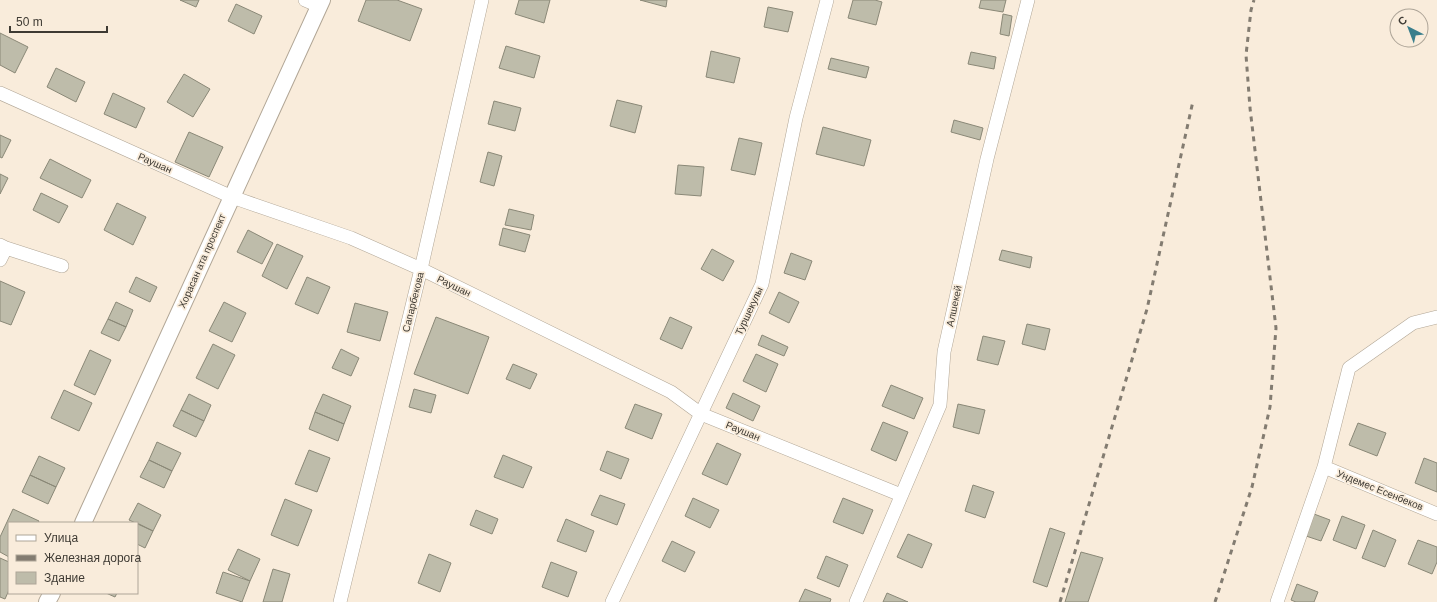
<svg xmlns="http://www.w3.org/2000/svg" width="1437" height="602" font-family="Arial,sans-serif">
  <rect width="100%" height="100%" fill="#f9ecdb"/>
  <!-- building -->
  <path fill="#bebcaa" stroke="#8a8877" d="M180 0H199L196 7Z
    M366 0H397L422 9 410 41 358 21Z
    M519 0H550L544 23 515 14Z
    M640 0H667L666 7Z
    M853 0H875L882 2 876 25 848 18Z
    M981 0H1006L1003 12 979 8Z
    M236 4 262 16 254 34 228 21Z
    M768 7 793 12 788 32 764 27Z
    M1003 14 1012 16 1009 36 1000 34Z
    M0 33 28 47 15 73 0 65Z
    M506 46 540 56 534 78 499 68Z
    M711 51 740 58 734 83 706 77Z
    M971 52 996 57 994 69 968 64Z
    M831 58 869 67 866 78 828 69Z
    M56 68 85 82 76 102 47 87Z
    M184 74 210 89 193 117 167 102Z
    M113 93 145 108 136 128 104 114Z
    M617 100 642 106 635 133 610 126Z
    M494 101 521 108 515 131 488 124Z
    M954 120 983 128 980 140 951 132Z
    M823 127 871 140 864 166 816 154Z
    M189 132 223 147 209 177 175 162Z
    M0 135 11 140 2 158 0 157Z
    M739 138 762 143 755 175 731 170Z
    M488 152 502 156 494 186 480 182Z
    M50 159 91 180 82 198 40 178Z
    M678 165 704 167 701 196 675 194Z
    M0 174 8 178 0 194Z
    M41 193 68 206 59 223 33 210Z
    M117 203 146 217 133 245 104 230Z
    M509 209 534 215 531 230 505 225Z
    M503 228 530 235 525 252 499 245Z
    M248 230 273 243 262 264 237 252Z
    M277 244 303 256 287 289 262 276Z
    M712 249 734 261 723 281 701 269Z
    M1002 250 1032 257 1030 268 999 260Z
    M791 253 812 261 805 280 784 273Z
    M136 277 157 287 150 302 129 292Z
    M307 277 330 287 318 314 295 304Z
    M0 281 25 292 11 325 0 321Z
    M779 292 799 302 789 323 769 313Z
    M116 302 133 310 126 327 108 319Z
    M224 302 246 313 232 342 209 331Z
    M355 303 388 312 380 341 347 332Z
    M436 317 489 337 468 394 414 374Z
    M670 317 692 327 682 349 660 339Z
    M108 319 126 327 119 341 101 333Z
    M1027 324 1050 329 1045 350 1022 344Z
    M762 335 788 347 784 356 758 345Z
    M983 336 1005 341 998 365 977 360Z
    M213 344 235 355 218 389 196 378Z
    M341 349 359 358 351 376 332 368Z
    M90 350 111 360 95 395 74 385Z
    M756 354 778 364 766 392 743 381Z
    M513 364 537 374 530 389 506 379Z
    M891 385 923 398 914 419 882 406Z
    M414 389 436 395 431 413 409 407Z
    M64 390 92 403 79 431 51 418Z
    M733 393 760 406 753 421 726 408Z
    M189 394 211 405 204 421 181 410Z
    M323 394 351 406 344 424 315 412Z
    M635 404 662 414 652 439 625 428Z
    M958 404 985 410 979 434 953 427Z
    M181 410 204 421 196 437 173 426Z
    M315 412 344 424 338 441 309 429Z
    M883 422 908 432 896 461 871 450Z
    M1358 423 1386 433 1377 456 1349 445Z
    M157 442 181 453 172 471 149 460Z
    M717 443 741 454 727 485 702 474Z
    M309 450 330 458 317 492 295 484Z
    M607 451 629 459 621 479 600 470Z
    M503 455 532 467 523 488 494 477Z
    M39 456 65 468 56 487 30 475Z
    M1424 458 1437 463V492L1415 483Z
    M149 460 172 471 164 488 140 477Z
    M30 475 56 487 48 504 22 492Z
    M973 485 994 492 985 518 965 511Z
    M600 495 625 504 617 525 591 515Z
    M693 498 719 510 710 528 685 516Z
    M843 498 873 510 863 534 833 522Z
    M285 499 312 510 298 546 271 535Z
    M138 503 161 515 153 531 129 520Z
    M13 509 39 521 38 523H9V557L0 552V537Z
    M476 510 498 519 492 534 470 525Z
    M1314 514 1330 520 1321 541 1306 536Z
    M1342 516 1365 525 1356 549 1333 540Z
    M566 519 594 531 586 552 557 541Z
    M137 523 153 531 145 548 137 544Z
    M1050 528 1065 533 1047 587 1033 582Z
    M1373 530 1396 540 1385 567 1362 558Z
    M908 534 932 544 922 568 897 557Z
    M1418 540 1437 547V562L1432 574 1408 564Z
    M672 541 695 552 685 572 662 561Z
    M238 549 260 559 250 581 228 570Z
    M1081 552 1103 558 1088 602H1065Z
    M429 554 451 563 440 592 418 583Z
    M826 556 848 565 839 587 817 578Z
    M0 558 9 562V590L5 599 0 597Z
    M551 562 577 572 568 597 542 587Z
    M273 569 290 574 282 602H263Z
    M223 572 250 581 242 602 216 593Z
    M1297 584 1318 592 1314 602H1296L1291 600Z
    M805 589 831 599 830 602H799Z
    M106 593H117L115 597Z
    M887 593 908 602H883Z"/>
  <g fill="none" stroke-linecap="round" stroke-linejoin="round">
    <defs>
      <path id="minor" d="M305 0 319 6
        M0 93 232 197 351 238 421 269 671 392 701 414 901 495
        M0 245 6 248 0 260
        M6 248 62 266
        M1324 467 1437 514
        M340 602 421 269 482 0
        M612 602 762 284 796 118 827 0
        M856 602 940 405 944 352 987 159 1028 0
        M1277 602 1324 467 1349 368 1413 323 1437 317"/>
      <path id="major" d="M83 523 322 0
        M47 602 52 593"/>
    </defs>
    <!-- minor casing -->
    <use href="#minor" stroke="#b1a696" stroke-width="14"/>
    <!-- major casing -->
    <use href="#major" stroke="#b1a696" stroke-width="18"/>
    <!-- minor -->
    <use href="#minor" stroke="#fff" stroke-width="13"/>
    <!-- major -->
    <use href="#major" stroke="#fff" stroke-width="16"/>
    <!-- rail -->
    <path stroke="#837c71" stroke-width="3" stroke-dasharray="5 5" stroke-linecap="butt" d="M1060 602 1147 309 1193 101
      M1215 602 1252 487 1270 407 1276 328 1250 108 1246 55 1251 10 1254 0"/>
  </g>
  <g text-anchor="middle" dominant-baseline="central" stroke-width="3.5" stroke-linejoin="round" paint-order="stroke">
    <!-- street labels -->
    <g font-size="10" fill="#3e3a33" stroke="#f9ecdb">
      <text transform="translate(155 163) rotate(24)">Раушан</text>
      <text transform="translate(202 261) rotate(-66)">Хорасан ата проспект</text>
      <text transform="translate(454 286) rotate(26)">Раушан</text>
      <text transform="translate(413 302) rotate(-76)">Сапарбекова</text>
      <text transform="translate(954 306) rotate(-78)">Алшекей</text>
      <text transform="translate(749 311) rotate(-65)">Туршекулы</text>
      <text transform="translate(743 431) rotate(22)">Раушан</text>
      <text transform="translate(1380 490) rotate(22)">Ундемес Есенбеков</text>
    </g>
  </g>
  <!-- legend -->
  <rect x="8" y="522" width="130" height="72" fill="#f9ecdb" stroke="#aea598"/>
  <rect x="16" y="535" width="20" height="6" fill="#ffffff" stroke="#aea598"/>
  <text x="44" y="542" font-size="12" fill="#3e3a33">Улица</text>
  <rect x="16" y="555" width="20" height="6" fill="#837c71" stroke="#aea598"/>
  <text x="44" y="562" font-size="12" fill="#3e3a33">Железная дорога</text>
  <rect x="16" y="572" width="20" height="12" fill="#bebcaa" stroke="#aea598"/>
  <text x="44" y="582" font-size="12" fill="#3e3a33">Здание</text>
  <!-- north arrow -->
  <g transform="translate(1409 28) rotate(318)"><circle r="19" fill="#f9ecdb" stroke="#aea598"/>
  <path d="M0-3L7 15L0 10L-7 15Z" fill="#397e8c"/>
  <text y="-6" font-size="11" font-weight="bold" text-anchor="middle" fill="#3e3a33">С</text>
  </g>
  <!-- scale -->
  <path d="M10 26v6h97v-6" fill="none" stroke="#3e3a33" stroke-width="2"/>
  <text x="16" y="26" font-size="12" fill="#3e3a33" stroke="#f9ecdb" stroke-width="3" paint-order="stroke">50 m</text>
</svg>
